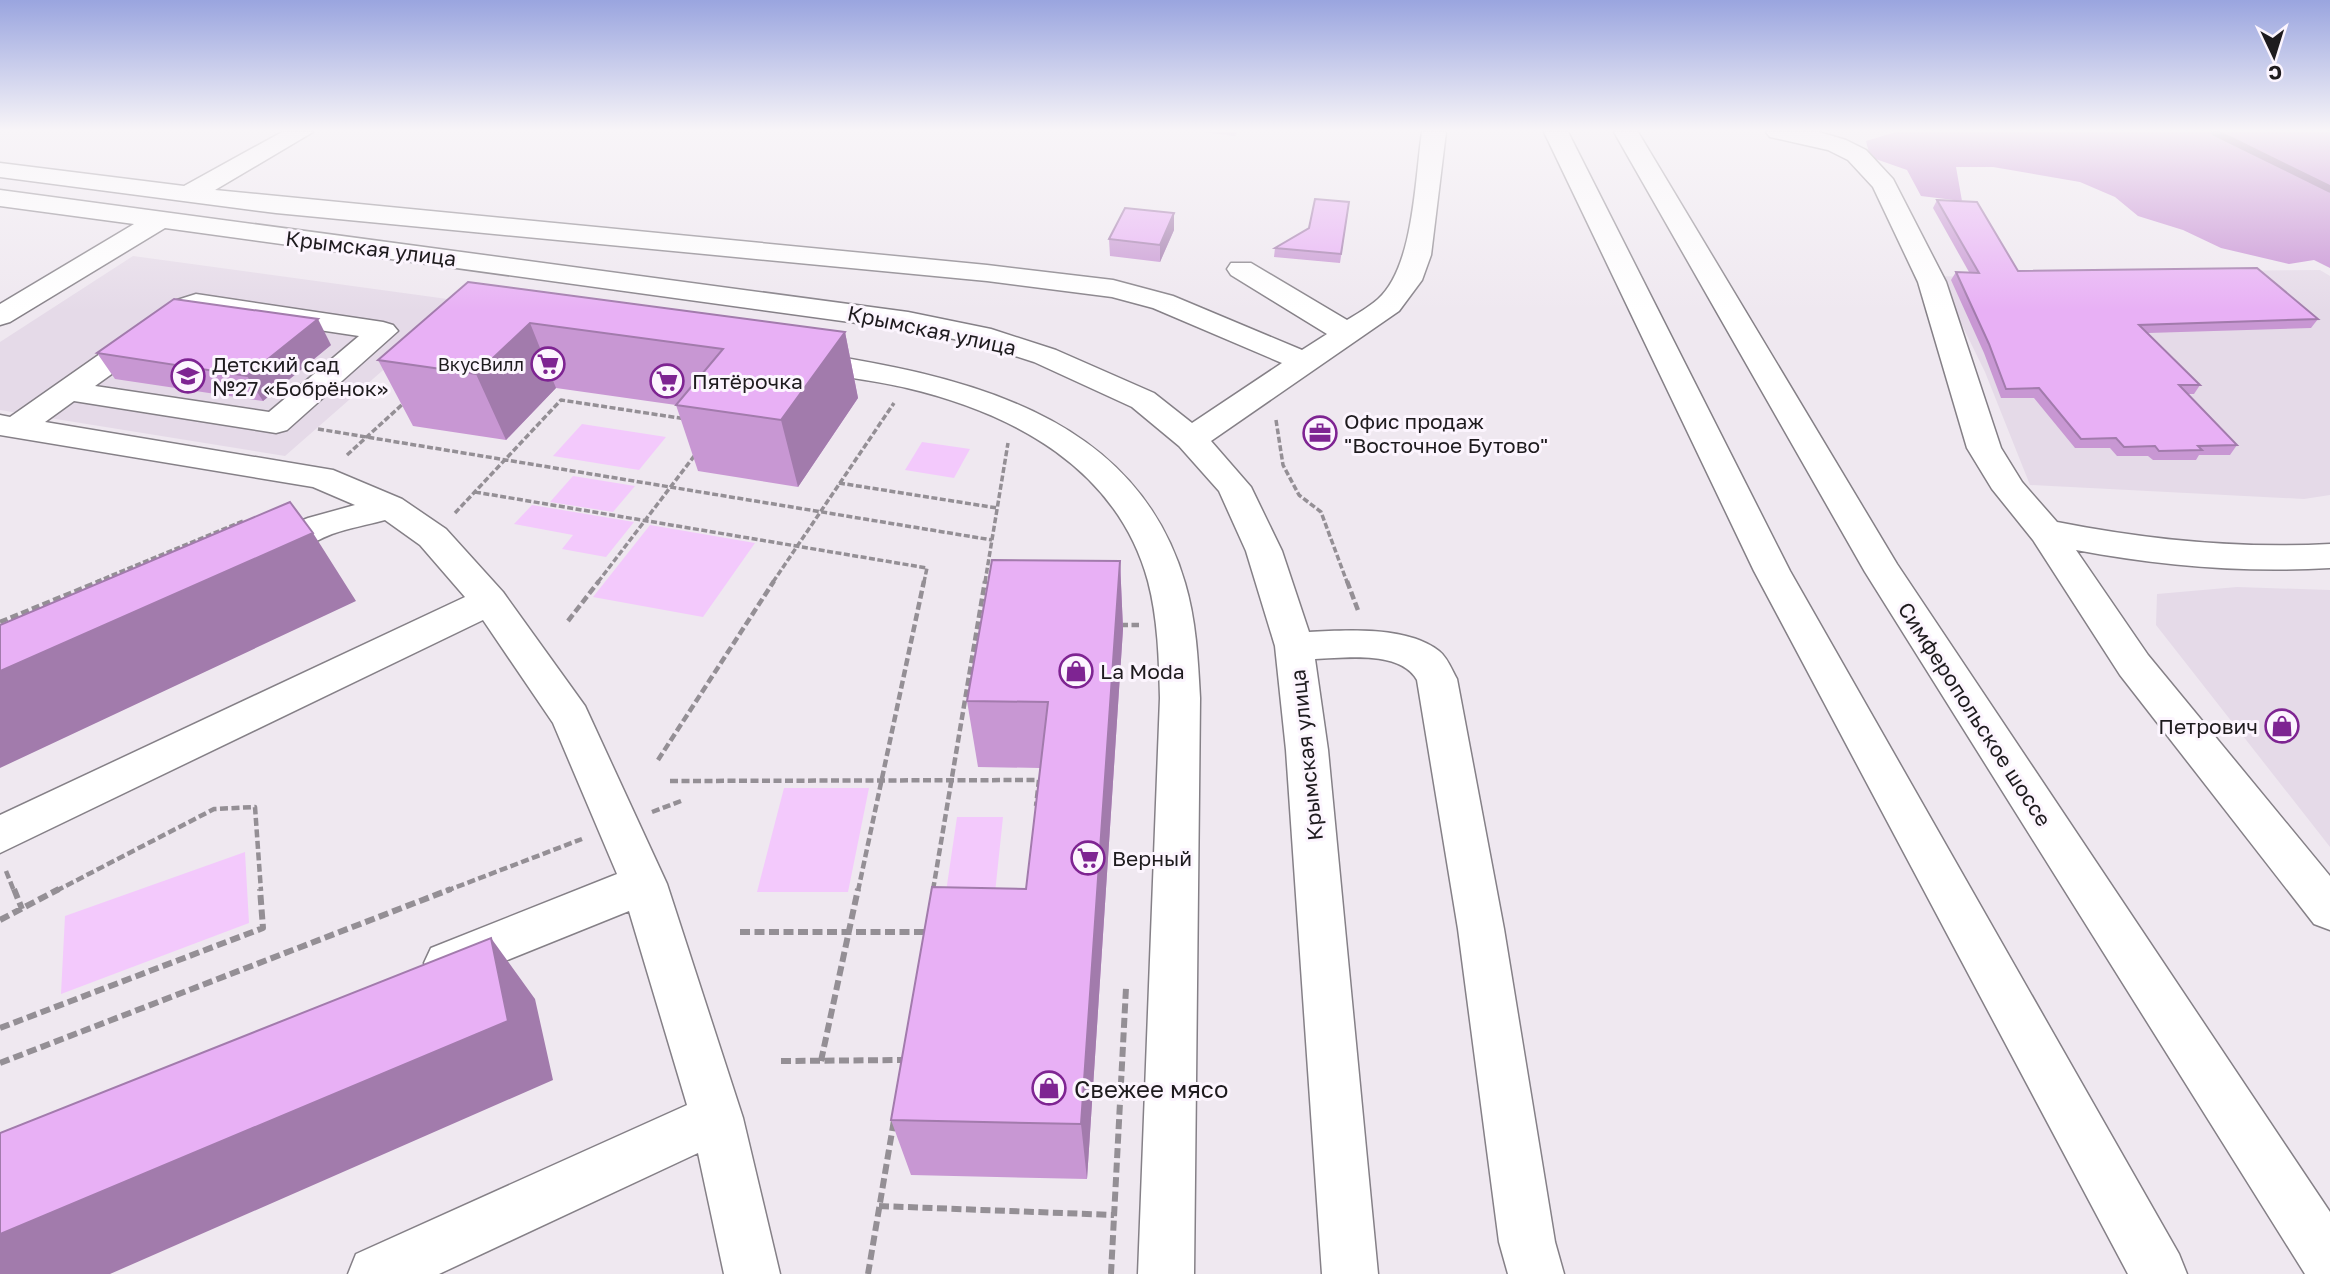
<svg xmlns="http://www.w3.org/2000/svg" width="2330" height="1274" font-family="'Golos Text',sans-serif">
  <rect width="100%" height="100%" fill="#efe8f0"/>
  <!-- built -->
  <path fill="#e5dae8" d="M133 256 462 301 285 456 0 410V342Z
    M2320 270 2330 276V495L2304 499 2030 485 1985 372 1938 276 2002 278 2001 273Z
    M2237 587 2330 590V847L2156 625 2157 594Z"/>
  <!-- green -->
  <path fill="#f3c9fc" d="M582 424 666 437 639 470 553 456Z
    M922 442 970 449 954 478 905 470Z
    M573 476 635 486 613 512 550 502Z
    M532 505 634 522 606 557 562 549 573 535 514 524Z
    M650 525 755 543 703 617 593 597Z
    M784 788H869L848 892H757Z
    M957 817H1003L995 893 946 892Z
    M245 852 249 923 61 994 65 916Z"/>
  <!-- forest -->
  <path fill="#c790d4" d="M1896 132H2330V268L2314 260 2289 264 2221 248 2183 230 2138 216 2115 197 2080 182 1993 167H1956L1962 201 1921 196 1907 170 1870 157 1866 141Z"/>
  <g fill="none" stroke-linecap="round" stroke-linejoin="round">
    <!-- stream -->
    <path stroke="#936c9c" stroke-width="7" d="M2214 132 2330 189"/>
    <defs>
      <path id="minor" d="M282 132H313L215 190 987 265 1113 280 1173 296 1302 350 1327 334 1231 275 1227 269 1231 263H1251L1347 320C1357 314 1369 307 1378 299 1414 267 1415 178 1422 132H1446L1431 255 1422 280 1399 311 1211 441 1251 487 1282 551 1309 632C1346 630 1408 626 1439 651 1447 657 1452 670 1457 679L1504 929 1555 1242 1564 1274H1508L1499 1242 1458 929 1417 680C1400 650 1345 658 1315 659L1328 750 1378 1274H1322L1286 750 1275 646 1246 551 1219 491 1179 446 1132 407 1034 362 974 343 908 330 165 228 10 322 0 325V304L134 224 0 206V190L908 312 991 329 1056 350 1154 393 1192 423 1282 363 1153 308 1112 297 987 281 276 213 0 177V163L184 186Z
        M1766 132H1819L1846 140 1866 150 1893 179 1946 282 2001 448 2022 482 2057 522C2148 540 2238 549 2330 544V568C2245 573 2160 566 2076 550L2148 655 2330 876V930L2314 924 2120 675 2033 540 1992 489 1967 448 1918 282 1873 187 1848 160 1828 150 1770 137Z
        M196 294 383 322 393 325 398 331 287 430 276 433 74 401 45 422 333 470 402 499 446 529 503 592 585 706 667 884 743 1118 780 1274H724L698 1153 439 1274H348L356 1254 687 1105 629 911 448 984 431 978 424 963 431 948 617 874 553 723 483 620 0 853V815L465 597 420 545 385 520C367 525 349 528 332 534 306 544 278 566 250 559L245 550 250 541 308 518 355 505 313 487 0 435V415L10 417 177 300ZM198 312 359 336 269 412 95 386Z
        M802 351C957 375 1135 410 1185 583 1196 620 1198 659 1200 698L1194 1274H1138L1160 698C1159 659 1158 619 1148 581 1117 468 1013 413 907 388 869 379 829 376 791 366L787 360 791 354Z"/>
      <path id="highway" d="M1544 132H1568L1790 571 2179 1254 2187 1274H2128L1754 571Z
        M1614 132H1638L1897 564 2330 1212V1274H2305L1865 572Z"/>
    </defs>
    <!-- minor casing -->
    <use href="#minor" stroke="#858087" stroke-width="3"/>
    <!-- highway casing -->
    <use href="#highway" stroke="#858087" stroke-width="3"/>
    <!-- path-far2 -->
    <path stroke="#948f95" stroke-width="3.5" stroke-dasharray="6 2.5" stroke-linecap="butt" d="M1276 420 1283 465 1299 495 1321 512 1347 582
      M318 429 992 540
      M347 455 405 402
      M839 483 997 508
      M475 492 927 568 924 582
      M455 513 561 400 686 419
      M96 582 243 521
      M598 582 695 455
      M773 582 894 403
      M985 582 1008 443"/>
    <!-- path-far1 -->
    <path stroke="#948f95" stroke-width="4.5" stroke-dasharray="8 3.5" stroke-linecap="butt" d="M1347 581 1359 613
      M568 621 599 581
      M0 622 100 581
      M1120 625H1139
      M658 760 774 581
      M670 781 1039 780 1036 806
      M652 812 681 801
      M6 871 14 891
      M933 890 985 581
      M56 891 214 809 255 807 261 891
      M446 891 582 839
      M858 891 924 581"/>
    <!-- path -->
    <path stroke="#948f95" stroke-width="6" stroke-dasharray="10 4.5" stroke-linecap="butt" d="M14 889 22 909
      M0 920 59 889
      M740 932H930
      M0 1028 263 928 260 889
      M781 1061 904 1060
      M821 1061 858 889
      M0 1063 451 889
      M879 1206 1114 1215
      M868 1274 894 1120
      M1111 1274 1126 988"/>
    <!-- minor -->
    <use href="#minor" fill="#fff" fill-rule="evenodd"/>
    <!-- highway -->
    <use href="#highway" fill="#fff" fill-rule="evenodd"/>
  </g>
  <!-- wall -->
  <path fill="#c897d3" d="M1202 132H1237L1235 136Z
    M1937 200 2018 271 2318 319 2311 328 2148 333 2200 385 2194 394H2188L2237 445 2230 455H2199L2196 460H2153L2148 456H2117L2110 448H2075L2034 398H2001L1984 353 1951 280 1956 272H1969L1933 208Z
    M1348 211 1340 263 1274 257 1275 248Z
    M1174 213V230L1160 262 1110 256 1109 239Z
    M468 282 845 332 858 398 798 487 698 471 676 405 556 388 506 440 413 426 378 360Z
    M331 345 263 401 115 379 97 353Z
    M1120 561 1123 629 1087 1179 911 1175 891 1120 1026 889 1040 768 978 767 967 701Z"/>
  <!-- shaded-wall -->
  <path fill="#a27bac" d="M1174 213V230L1160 262V245Z
    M318 319 331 345 263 401 247 376Z
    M530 323 556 388 506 440 476 374Z
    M845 332 858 398 798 487 781 420Z
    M313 533 356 601 0 768V671Z
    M1120 561 1123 629 1087 1179 1081 1124Z
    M491 938 535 999 553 1080 110 1274H0V1234Z"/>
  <!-- building -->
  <path fill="#e8b0f5" stroke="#a27bac" stroke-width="2" d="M1315 199 1349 202 1341 254 1275 248 1309 228Z
    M1937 200 1977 202 2018 271 2257 268 2318 319 2139 325 2200 385H2179L2237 445 2198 446 2202 450 2159 451 2155 446 2124 447 2116 438 2081 439 2039 388 2006 389 1989 344 1956 272 1979 273Z
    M1125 208 1174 213 1160 245 1109 239Z
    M468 282 845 332 781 420 676 405 723 349 530 323 476 374 378 360Z
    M174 299 318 319 247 376 97 353Z
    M290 502 313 533 0 671V625Z
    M992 560 1120 561 1081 1124 891 1120 932 887 1026 889 1048 702 967 701Z
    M491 938 508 1021 0 1234V1133Z"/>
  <!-- sky -->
  <linearGradient id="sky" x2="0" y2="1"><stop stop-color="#9aa5df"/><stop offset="0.42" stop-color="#f8f5f8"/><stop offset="1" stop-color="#f8f5f8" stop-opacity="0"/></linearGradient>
  <rect width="2330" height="311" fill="url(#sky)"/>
  <!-- icons -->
  <defs>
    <symbol id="supermarket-ring" viewBox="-11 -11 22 22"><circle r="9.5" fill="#fcf5fe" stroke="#7e2492" stroke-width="1.5"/><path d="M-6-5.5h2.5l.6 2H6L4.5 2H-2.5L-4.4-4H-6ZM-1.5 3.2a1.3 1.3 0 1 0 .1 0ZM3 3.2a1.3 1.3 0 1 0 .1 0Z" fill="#7e2492"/></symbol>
    <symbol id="school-ring" viewBox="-11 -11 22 22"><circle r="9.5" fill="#fcf5fe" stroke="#7e2492" stroke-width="1.5"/><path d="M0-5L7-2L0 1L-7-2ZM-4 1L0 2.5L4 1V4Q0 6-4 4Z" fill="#7e2492"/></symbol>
    <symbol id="office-ring" viewBox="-11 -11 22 22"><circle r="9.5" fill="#fcf5fe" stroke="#7e2492" stroke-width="1.5"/><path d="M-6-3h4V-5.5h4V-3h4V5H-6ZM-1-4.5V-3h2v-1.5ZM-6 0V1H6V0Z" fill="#7e2492"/></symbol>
    <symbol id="shop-ring" viewBox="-11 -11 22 22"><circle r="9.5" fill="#fcf5fe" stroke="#7e2492" stroke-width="1.5"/><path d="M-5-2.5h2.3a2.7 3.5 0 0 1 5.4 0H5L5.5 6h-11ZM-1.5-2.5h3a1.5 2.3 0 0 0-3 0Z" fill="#7e2492"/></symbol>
  </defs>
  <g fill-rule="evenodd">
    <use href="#supermarket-ring" x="529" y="345" width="38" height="38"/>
    <use href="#school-ring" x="169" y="357" width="38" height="38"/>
    <use href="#supermarket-ring" x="648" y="362" width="38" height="38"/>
    <use href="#office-ring" x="1301" y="414" width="38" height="38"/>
    <use href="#shop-ring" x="1057" y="652" width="38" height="38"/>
    <use href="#shop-ring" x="2263" y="707" width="38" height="38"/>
    <use href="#supermarket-ring" x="1069" y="839" width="38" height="38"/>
    <use href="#shop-ring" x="1030" y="1069" width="38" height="38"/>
  </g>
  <g text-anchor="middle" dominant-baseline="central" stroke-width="6" stroke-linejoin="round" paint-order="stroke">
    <!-- far-poi labels -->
    <g font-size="18" fill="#1e1b1e" stroke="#fcf5fe" text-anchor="end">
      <text x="524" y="364">ВкусВилл</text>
    </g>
    <!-- street labels -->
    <g font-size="21" fill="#1e1b1e" stroke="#fcf5fe">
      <text transform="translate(371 248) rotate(7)">Крымская улица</text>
      <text transform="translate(932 330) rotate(12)">Крымская улица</text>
      <text transform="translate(1975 714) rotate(57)">Симферопольское шоссе</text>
      <text transform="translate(1306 755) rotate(-96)">Крымская улица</text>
    </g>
    <!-- poi labels -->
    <g font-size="21" fill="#1e1b1e" stroke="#fcf5fe" text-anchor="start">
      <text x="212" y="364">Детский сад<tspan x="212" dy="24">№27 «Бобрёнок»</tspan></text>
      <text x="692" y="381">Пятёрочка</text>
      <text x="1344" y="421">Офис продаж<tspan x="1344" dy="24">"Восточное Бутово"</tspan></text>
      <text x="1100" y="671">La Moda</text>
      <text x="2258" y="726" text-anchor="end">Петрович</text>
      <text x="1112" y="858">Верный</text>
    </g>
    <!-- near-poi labels -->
    <g font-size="24" fill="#1e1b1e" stroke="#fcf5fe" text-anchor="start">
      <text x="1074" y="1088">Свежее мясо</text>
    </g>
  </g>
  <!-- north arrow -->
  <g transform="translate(2274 56) rotate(176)" stroke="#fcf5fe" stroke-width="5" paint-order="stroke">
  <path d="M0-5L12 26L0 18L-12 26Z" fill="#1e1b1e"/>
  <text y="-10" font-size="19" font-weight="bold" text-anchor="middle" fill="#1e1b1e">С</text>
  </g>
</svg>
